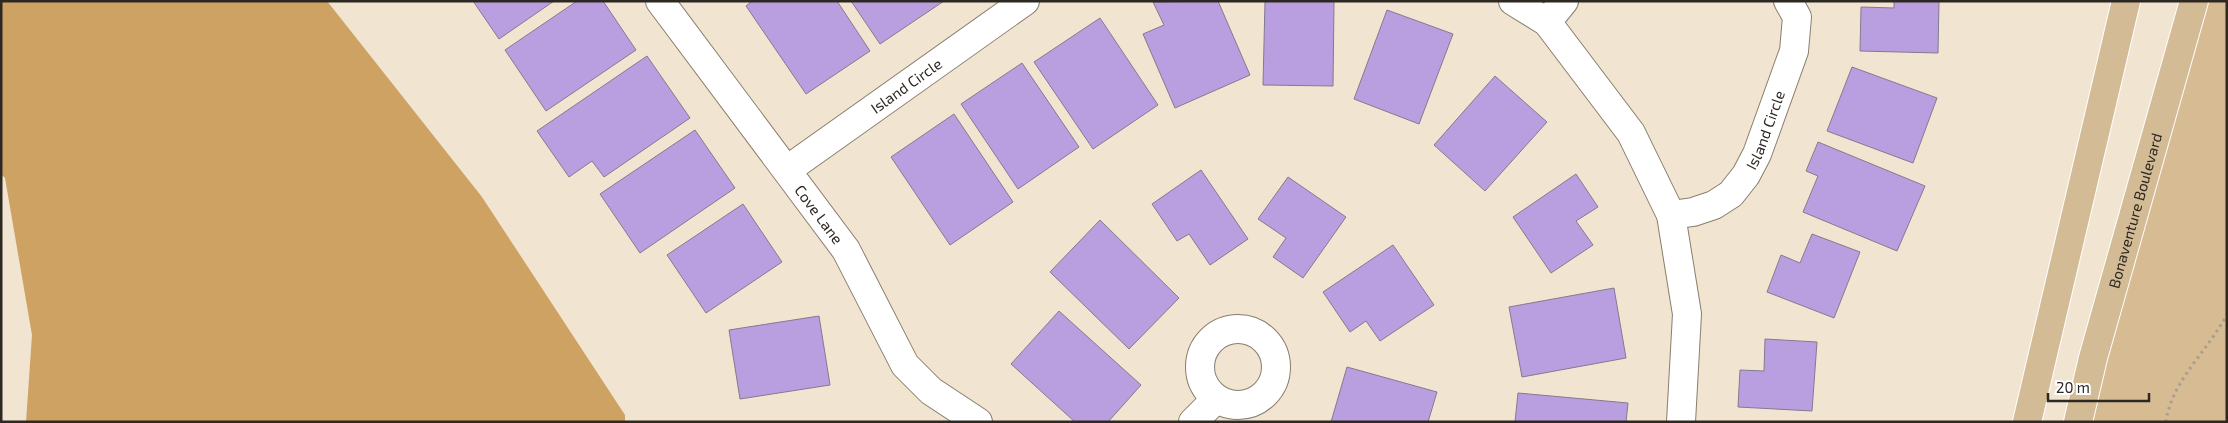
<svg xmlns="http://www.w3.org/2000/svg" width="2228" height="423" font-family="'Exo 2',sans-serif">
  <rect width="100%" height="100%" fill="#f1e4d1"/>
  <!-- green -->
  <path fill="#d7bb92" d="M2194 1H2227V422H2078Z"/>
  <!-- water -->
  <path fill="#cda262" d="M1 1H327L482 197 625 415V422H26L32 335 5 178 1 174Z"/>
  <!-- building -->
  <path fill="#ba9fe0" stroke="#827b8d" d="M473 1H554L499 39Z
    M577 1H603L636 50 546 111 505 50Z
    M752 1H837L870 51 806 94 746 6Z
    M851 1H944L880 44Z
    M1218 1 1250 75 1175 108 1143 34 1164 25 1153 2Z
    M1265 1H1334L1333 86 1263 85Z
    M1894 1H1939L1938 53 1860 51 1861 7 1894 8Z
    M1387 10 1453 34 1419 124 1354 99Z
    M1100 18 1158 105 1093 149 1034 62Z
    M647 56 690 118 604 177 592 161 569 177 537 131Z
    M1022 63 1079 147 1018 189 961 104Z
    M1852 67 1937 98 1913 163 1827 131Z
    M1495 76 1547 122 1485 191 1434 145Z
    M954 114 1013 202 950 245 891 157Z
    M695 130 735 188 640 253 600 194Z
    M1818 142 1925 186 1897 251 1803 212 1818 176 1806 171Z
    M1201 170 1248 239 1210 265 1189 234 1177 241 1152 204Z
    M1576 174 1598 207 1576 221 1593 245 1551 273 1513 217Z
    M1288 177 1346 217 1303 278 1273 257 1286 238 1258 219Z
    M743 204 782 262 706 313 667 255Z
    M1100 220 1179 298 1129 349 1050 272Z
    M1812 234 1860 252 1834 318 1767 292 1781 255 1800 263Z
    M1393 245 1434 305 1380 341 1366 321 1350 332 1323 292Z
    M1614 288 1626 358 1522 377 1509 307Z
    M1059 311 1141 385 1108 422H1075L1011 364Z
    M819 316 830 385 740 399 729 330Z
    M1765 339 1817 342 1812 411 1738 407 1740 370 1764 371Z
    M1347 367 1437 392 1428 422H1331Z
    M1518 393 1628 403 1626 422H1515Z"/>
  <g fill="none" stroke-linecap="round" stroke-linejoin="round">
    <defs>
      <g id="minor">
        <path id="s1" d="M660 1 846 250 905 365 931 391 978 422"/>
        <path d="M1513 1 1547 22 1631 133 1671 215 1687 314 1681 422"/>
        <path d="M1547 22 1564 1"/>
        <path id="s2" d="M787 170 1025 1"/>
        <path id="s3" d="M1671 215 1693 212 1714 205 1731 194 1746 175 1757 154 1794 51 1797 17 1788 1"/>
        <circle cx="1238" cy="367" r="38"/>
        <path d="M1193 422 1216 399"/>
      </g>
      <g id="major">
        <path d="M2027 422 2126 1"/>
        <path id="s4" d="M2078 422 2093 358 2194 1"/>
      </g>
    </defs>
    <!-- minor casing -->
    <use href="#minor" stroke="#897d6d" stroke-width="30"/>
    <!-- major casing -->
    <use href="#major" stroke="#fff" stroke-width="30"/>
    <!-- path -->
    <path stroke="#a89e8f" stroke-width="3" stroke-dasharray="2.5 4" stroke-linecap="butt" d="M2166 422C2171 381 2209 350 2227 314"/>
    <!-- minor -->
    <use href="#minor" stroke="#fff" stroke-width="28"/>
    <!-- major -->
    <use href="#major" stroke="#d3bb95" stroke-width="28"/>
  </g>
  <g text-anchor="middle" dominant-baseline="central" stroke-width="4" stroke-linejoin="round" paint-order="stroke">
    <!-- street labels -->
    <g font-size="15" fill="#2d2822" stroke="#fff">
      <text stroke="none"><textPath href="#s2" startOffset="146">Island Circle</textPath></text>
      <text stroke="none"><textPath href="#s3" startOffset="138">Island Circle</textPath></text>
      <text stroke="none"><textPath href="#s4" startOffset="219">Bonaventure Boulevard</textPath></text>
      <text stroke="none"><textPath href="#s1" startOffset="266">Cove Lane</textPath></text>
    </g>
  </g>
  <!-- border -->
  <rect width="2228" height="423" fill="none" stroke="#2d2822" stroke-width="5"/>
  <!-- scale -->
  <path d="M2048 393v8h101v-8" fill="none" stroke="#2d2822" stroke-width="2.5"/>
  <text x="2056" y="393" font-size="15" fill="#2d2822" stroke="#ffffff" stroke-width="4" paint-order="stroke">20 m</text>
</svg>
